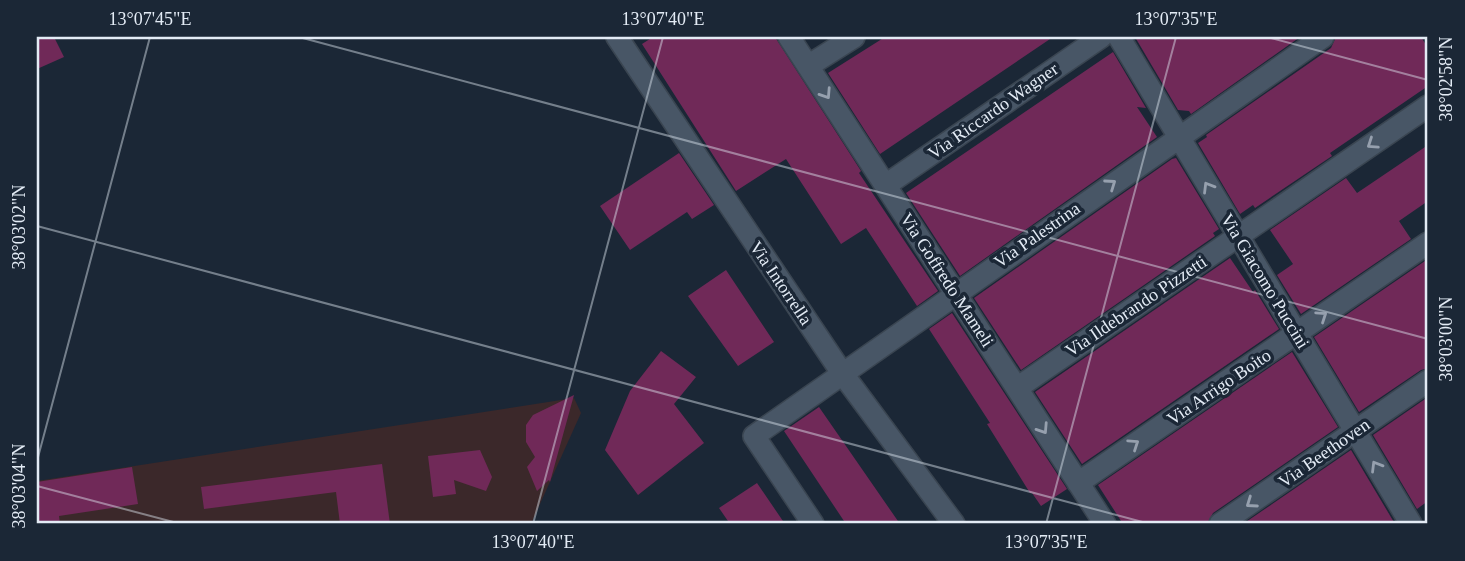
<svg xmlns="http://www.w3.org/2000/svg" width="1465" height="561" font-family="'Times New Roman',serif">
  <rect width="100%" height="100%" fill="#1b2736"/>
  <!-- industrial -->
  <path fill="#3b282a" d="M574 398 581 413 531 524H37V481Z"/>
  <!-- building -->
  <path fill="#702958" d="M37 37H54L64 57 37 69Z
    M653 37H775L861 171 859 173 938 291 917 306 866 228 841 244 786 159 736 191 642 44Z
    M885 37H1053L880 154 828 73Z
    M1135 37H1300L1191 114 1189 111 1178 110Z
    M1336 37H1421L1428 48V86L1330 153 1332 156 1255 208 1253 205 1240 214 1198 143 1207 137 1206 135 1331 48Z
    M1113 52 1146 108 1137 107 1157 137 960 276 906 193Z
    M1428 145V201L1399 221 1411 239 1301 314 1277 275 1293 264 1270 230 1346 178 1357 193Z
    M679 153 714 205 692 219 687 212 630 250 600 206Z
    M1176 158 1219 229 1213 233 1215 236 1021 370 974 298 1172 159Z
    M1230 258 1253 292 1255 290 1279 329 1082 464 1035 392Z
    M1425 261 1428 265V368L1421 370 1359 412 1314 337Z
    M726 270 774 342 738 366 688 296Z
    M952 313 1067 489 1041 506 1032 493H1030L987 424 990 423 929 329Z
    M661 351 696 377 674 404 704 443 638 495 605 450 630 391Z
    M1292 352 1338 427 1213 513 1207 524H1123L1098 485Z
    M574 395 550 482 549 480 537 491 527 467 535 457 526 442V425L533 415Z
    M1428 397V501L1417 509 1373 435Z
    M819 407 900 524H846L784 431Z
    M480 450 492 477 486 491 454 480 456 494 433 497 428 456Z
    M1351 450 1395 524H1243Z
    M382 464 390 524H340L336 492 204 509 201 487Z
    M132 467 138 504 59 516 60 524H37V482Z
    M757 483 785 524H730L719 508Z"/>
  <g fill="none" stroke-linecap="round" stroke-linejoin="round">
    <defs>
      <path id="street" d="M617 37 842 373 954 524
        M789 37 1105 524
        M1119 37 1411 524
        M808 66 854 37
        M886 185 1101 37
        M1017 388 1428 106
        M1078 483 1428 243
        M813 524 754 436 1323 37
        M1220 524 1428 381"/>
    </defs>
    <!-- street casing -->
    <use href="#street" stroke="#3a4551" stroke-width="24"/>
    <!-- street -->
    <use href="#street" stroke="#485666" stroke-width="21"/>
  </g>
  <!-- one-way arrows -->
  <defs><path id="oneway-chevron" d="M-2-3.5L2.5 0L-2 3.5" fill="none" stroke-width="1.6" stroke-linecap="round" stroke-linejoin="round" transform="scale(1.75)"/></defs>
  <g stroke="#96a0ae">
    <use href="#oneway-chevron" transform="translate(826 94) rotate(57)"/>
    <use href="#oneway-chevron" transform="translate(1372 144) rotate(146)"/>
    <use href="#oneway-chevron" transform="translate(1111 184) rotate(-35)"/>
    <use href="#oneway-chevron" transform="translate(1208 187) rotate(-121)"/>
    <use href="#oneway-chevron" transform="translate(1322 316) rotate(-34)"/>
    <use href="#oneway-chevron" transform="translate(1043 429) rotate(57)"/>
    <use href="#oneway-chevron" transform="translate(1134 444) rotate(-34)"/>
    <use href="#oneway-chevron" transform="translate(1376 466) rotate(-121)"/>
    <use href="#oneway-chevron" transform="translate(1251 503) rotate(145)"/>
  </g>
  <!-- ticks -->
  <path fill="none" stroke="#e3ebf5" stroke-width="2" stroke-opacity="0.45" d="M299 37 1428 339M1267 37 1428 80M37 226 1150 524M37 461 150 37M37 486 181 524M533 524 663 37M1046 524 1176 37"/>
  <g text-anchor="middle" dominant-baseline="central" stroke-width="7" stroke-linejoin="round" paint-order="stroke">
    <!-- street labels -->
    <g font-size="18" fill="#e3ebf5" stroke="#1b2736">
      <text transform="translate(993 111) rotate(-35)">Via Riccardo Wagner</text>
      <text transform="translate(1037 235) rotate(-35)">Via Palestrina</text>
      <text transform="translate(947 280) rotate(57)">Via Goffredo Mameli</text>
      <text transform="translate(1265 281) rotate(59)">Via Giacomo Puccini</text>
      <text transform="translate(781 283) rotate(56)">Via Intorrella</text>
      <text transform="translate(1136 306) rotate(-34)">Via Ildebrando Pizzetti</text>
      <text transform="translate(1219 387) rotate(-34)">Via Arrigo Boito</text>
      <text transform="translate(1324 453) rotate(-35)">Via Beethoven</text>
    </g>
  </g>
  <!-- border -->
  <rect width="1465" height="561" fill="none" stroke="#1b2736" stroke-width="77"/>
  <rect x="38" y="38" width="1388" height="484" fill="none" stroke="#e3ebf5" stroke-width="2.5"/>
  <g font-size="18" text-anchor="middle" fill="#e3ebf5">
    <text x="150" y="25">13°07'45"E</text>
    <text x="663" y="25">13°07'40"E</text>
    <text x="1176" y="25">13°07'35"E</text>
    <text transform="translate(1446 79) rotate(-90)" y="6">38°02'58"N</text>
    <text transform="translate(19 227) rotate(-90)" y="6">38°03'02"N</text>
    <text transform="translate(1446 339) rotate(-90)" y="6">38°03'00"N</text>
    <text transform="translate(19 486) rotate(-90)" y="6">38°03'04"N</text>
    <text x="533" y="548">13°07'40"E</text>
    <text x="1046" y="548">13°07'35"E</text>
  </g>
</svg>
